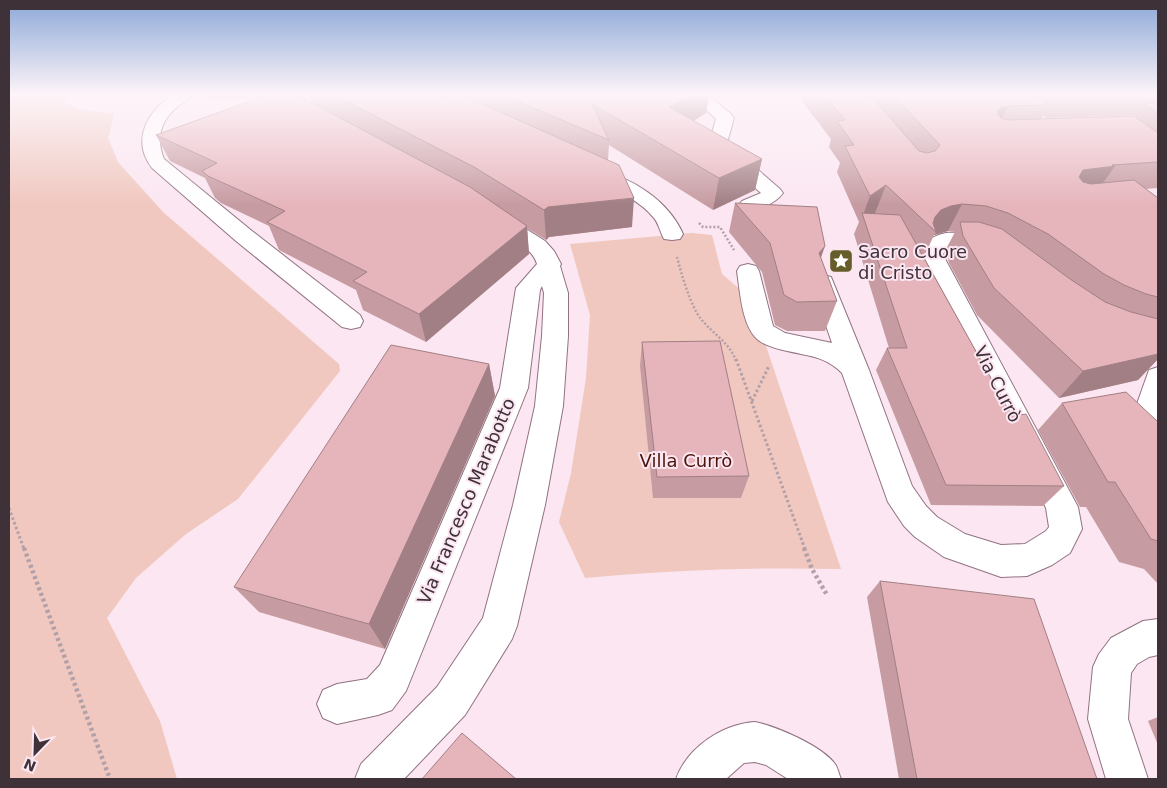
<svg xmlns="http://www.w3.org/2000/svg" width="1167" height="788" font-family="'DejaVu Sans',sans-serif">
  <rect width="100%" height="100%" fill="#fbe6f1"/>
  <!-- green -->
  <path fill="#f0c8bf" d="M9 95H58C72 112 94 112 115 113L108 138 118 162 163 212 339 364 340 371 238 499 186 534 136 578 107 618 160 721 177 779H9Z
    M692 233 712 235 722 274 742 291 765 343 841 569C756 567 670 570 585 578L559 522 571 473 586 378 590 315 570 244Z"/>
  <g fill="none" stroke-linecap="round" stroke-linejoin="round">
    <!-- minor-tunnel -->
    <path stroke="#d5c2cc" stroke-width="18" stroke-dasharray="18 9" stroke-linecap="butt" d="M266 95 267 98 282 100 297 95"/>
    <defs>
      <path id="minor" d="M173 95H191C187 101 181 104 176 108 160 122 156 139 164 159L252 231 360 315 363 321 360 327 351 329 342 327 236 241 152 168C131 141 147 111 173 95Z
        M686 95 710 96 731 114 734 118 727 143 780 189 783 193C775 204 755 213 742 209L739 205 742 201 761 193 717 154 709 143 716 119 698 102 688 98Z
        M597 169C632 178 668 200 683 234L680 239 672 240 664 239C660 232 659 224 654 218 638 198 612 189 590 179L587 175 590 171Z
        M497 213 504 215 545 241 554 251 561 264 560 266 568 293V336L563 406 545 505 517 626 512 639 465 715 404 779H355L361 764 437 687 483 618 513 505 535 406 542 336 544 293 542 286 540 290 528 388 406 691 392 710 378 715 337 724 323 718 317 704 323 690 337 684 367 679 380 665 500 388 516 288 537 264C532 246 505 234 490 223L487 219 490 215Z
        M946 233C959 232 991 234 999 246L996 251C980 255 959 238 945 249L943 255 1078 507 1082 529 1070 553 1052 565 1027 576 1001 577 944 557 915 537 904 526 888 502 842 373C830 361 818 357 801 354 788 351 772 349 761 342 742 331 740 291 737 271L740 266 748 264 756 266 759 271 773 326 785 333 832 343 811 282 815 277 823 275 831 277 869 370 912 486 926 506 937 517 965 534 1001 545 1025 544 1046 531 1049 527 1046 508 921 255C925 241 932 236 946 233Z
        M1158 367V447L1148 443 1133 415 1149 370Z
        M1158 619V655L1149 657 1137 664 1131 673 1128 719 1148 779H1106L1088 719 1093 667 1099 654 1111 638 1143 621Z
        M755 722C776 726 822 746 835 764 838 768 839 775 841 779H788L766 765 755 762 744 763 726 779H676C687 748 722 724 755 722Z"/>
    </defs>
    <!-- minor casing -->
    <use href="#minor" stroke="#917282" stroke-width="2"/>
    <!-- path-far2 -->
    <path stroke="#b2a0a9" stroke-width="2.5" stroke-dasharray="2 2" stroke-linecap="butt" d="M699 223 703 227H720L734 250
      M677 257C681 273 691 307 701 319 713 334 730 343 736 361"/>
    <!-- path-far1 -->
    <path stroke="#b2a0a9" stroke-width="3" stroke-dasharray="2.5 2.5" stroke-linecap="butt" d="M736 359 805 549
      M752 401 769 366
      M9 508 24 549"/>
    <!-- path -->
    <path stroke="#b2a0a9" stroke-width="4.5" stroke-dasharray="3 3" stroke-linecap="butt" d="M24 548 110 779
      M804 548 812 569 827 595"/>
    <!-- minor -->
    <use href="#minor" fill="#fff" fill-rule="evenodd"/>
  </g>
  <!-- wall -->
  <path fill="#c69ca2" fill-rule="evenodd" d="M205 95H249L246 99 207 98Z
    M309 95H440L446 97 445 95H709L706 113 694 121 762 159 755 190 713 210 609 145 608 160 632 227 549 237 546 240 527 228 529 254 426 342 363 310 356 290 279 250 269 226 221 203 215 198 205 178 170 161 156 135 312 103Z
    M797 95H1158V188L1145 189 1158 198V359L1138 380 1059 398 977 315 949 263 946 249 955 232 948 231 934 235 924 257 1012 416 1064 486 1043 506 931 505 876 370 887 348H889L854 234 859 222 837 172 840 163 829 147 831 139ZM1136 115 1134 117 1041 119 1043 116 1046 118Z
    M735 203 821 258 837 301 825 331H787L775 325 762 272 729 232Z
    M642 342 749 476 741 498H653L640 366Z
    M489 364 495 396 385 649 259 612 234 587Z
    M1062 403 1158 421V584L1144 569 1119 562 1086 507H1080L1038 430Z
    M880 581 1097 779H899L867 597Z
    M1158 717V745L1148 721Z"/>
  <!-- shaded-wall -->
  <path fill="#a17f84" d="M244 95H249L246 99Z
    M692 95H709L706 113 666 137 669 107Z
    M1008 106 995 132 997 113 1000 108Z
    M762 159 755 190 713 210 719 178Z
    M1115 166 1096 193 1065 197 1083 170Z
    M886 185 875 213 865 220 863 215 870 196Z
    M634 198 632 227 549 237 546 240 544 210 548 207Z
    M962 204 948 231 934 235 936 232 930 227 935 217 941 210 951 206Z
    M527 226 529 254 426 342 419 314Z
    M825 246 815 275 819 253Z
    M1158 354V359L1138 380 1059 398 1083 371Z
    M489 364 495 396 385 649 369 624Z"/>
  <!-- building -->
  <path fill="#e6b5bc" stroke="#a17f84" d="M267 95H297L470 187 527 226 419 314 353 281 367 272 267 222 285 211 208 176 202 171 217 163 156 135Z
    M334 95H440L447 97 446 95H462L619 165 634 198 548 207 544 210 474 167Z
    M503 95H692L669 107 762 159 719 178 592 104 609 140Z
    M824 95H870L919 151 927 153 935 151 940 145 893 95H1036L1049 105 1008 106 1000 108 997 113 1001 118 1008 120 1134 116 1158 133V162L1112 165 1115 166 1083 170 1079 177 1083 182 1091 184 1134 180 1158 198V297L1146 294 1124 285 1104 274 1048 234 1008 213 986 206 962 204 951 206 941 210 935 217 933 223 936 232 886 185 870 196 845 146 854 145 837 121 845 120Z
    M1143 103H1158V113Z
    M735 203 817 207 825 246 819 253 837 301 797 302 784 295 770 243Z
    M862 213 900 215 1012 416 1026 414 1064 486 946 485 887 348H907Z
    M960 222H979L1002 229 1070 279 1105 302 1131 312 1158 319V354L1083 371 994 288 963 236Z
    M720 341 749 476 657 477 642 342Z
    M391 345 489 364 369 624 234 587Z
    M1126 392 1157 421H1158V541L1151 539 1115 482H1108L1062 403Z
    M880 581 1034 599 1097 779H917Z
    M462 733 516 779H422Z"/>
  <!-- sky -->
  <linearGradient id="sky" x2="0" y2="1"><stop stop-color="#8ca8d7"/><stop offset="0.46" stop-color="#fdf4f9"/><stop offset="1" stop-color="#fdf4f9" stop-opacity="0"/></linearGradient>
  <rect width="1167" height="205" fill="url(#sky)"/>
  <!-- icons -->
  <defs>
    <symbol id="sight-square" viewBox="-11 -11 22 22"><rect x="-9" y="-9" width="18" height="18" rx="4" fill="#655e2a" stroke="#fbe6f1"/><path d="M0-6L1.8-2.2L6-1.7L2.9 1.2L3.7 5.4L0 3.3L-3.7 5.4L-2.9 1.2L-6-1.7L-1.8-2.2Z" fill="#fff"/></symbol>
  </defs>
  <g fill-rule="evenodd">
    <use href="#sight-square" x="827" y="247" width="28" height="28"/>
  </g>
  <g text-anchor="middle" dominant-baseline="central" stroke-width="4" stroke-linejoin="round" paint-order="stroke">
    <!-- poi labels -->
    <g font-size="18" fill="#3e3138" stroke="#fbe6f1" text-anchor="start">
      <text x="858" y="251">Sacro Cuore<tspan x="858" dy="21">di Cristo</tspan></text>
    </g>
    <!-- street labels -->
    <g font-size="18" fill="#3e3138" stroke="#fbe6f1">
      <text transform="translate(998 384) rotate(63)">Via Currò</text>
      <text transform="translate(466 501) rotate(-67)">Via Francesco Marabotto</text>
    </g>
    <!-- park labels -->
    <g font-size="18" fill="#4b1309" stroke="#fbe6f1">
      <text x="686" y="460">Villa Currò</text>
    </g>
  </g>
  <!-- border -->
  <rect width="1167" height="788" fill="none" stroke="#3e3138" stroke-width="20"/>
  <!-- north arrow -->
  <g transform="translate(35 753) rotate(203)" stroke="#fbe6f1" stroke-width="4" paint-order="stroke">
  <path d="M0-4L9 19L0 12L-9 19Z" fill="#3e3138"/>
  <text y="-8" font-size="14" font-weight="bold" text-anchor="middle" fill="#3e3138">N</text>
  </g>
</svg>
